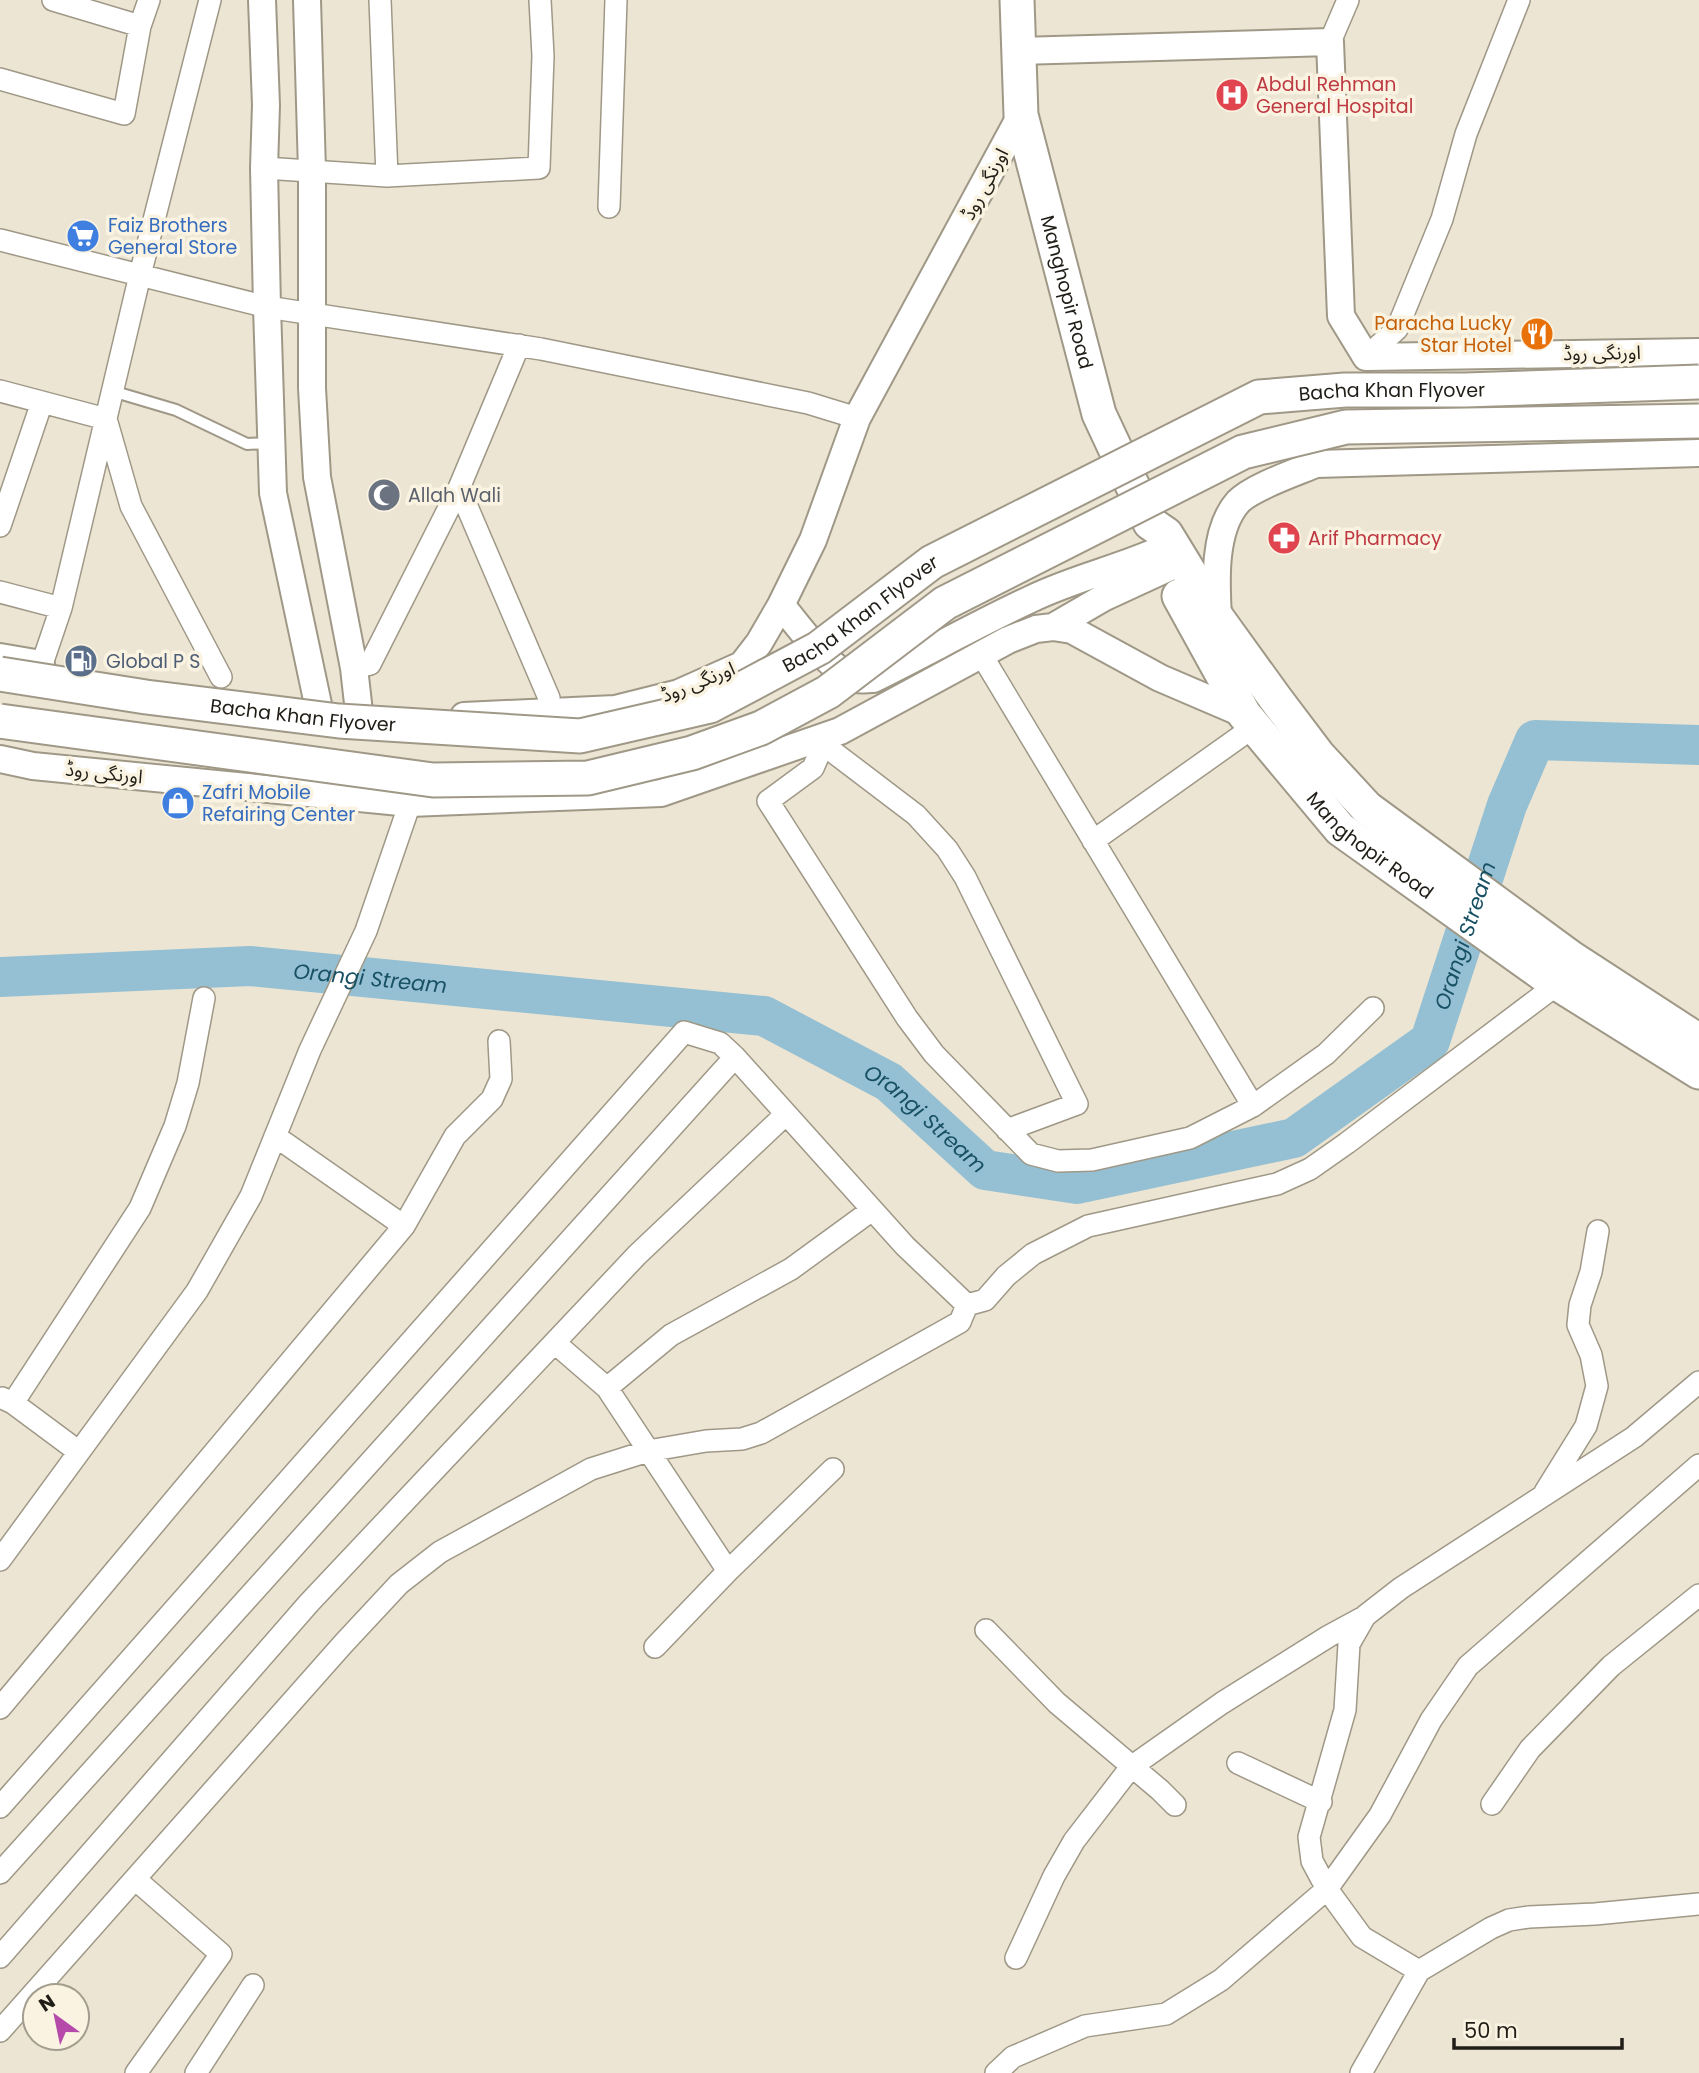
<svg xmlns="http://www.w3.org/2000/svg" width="1699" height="2073" font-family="Poppins,'Noto Sans Arabic',sans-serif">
  <rect width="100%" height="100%" fill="#ede5d3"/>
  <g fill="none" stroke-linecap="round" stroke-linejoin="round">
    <!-- river -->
    <path stroke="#95c0d3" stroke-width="40" id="s1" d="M0 977 250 966 764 1016 889 1082 985 1170 1077 1184 1294 1138 1430 1041 1507 805 1535 740 1699 745"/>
    <defs>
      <path id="service" d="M112 391 176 410 247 444 270 443"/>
      <path id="minor" d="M53 0 140 26 149 0
        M380 0 387 176
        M1330 42 1348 0
        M0 79 124 114 140 26
        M264 168 387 176 539 168 543 56 540 0
        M609 207 616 0
        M0 240 267 307 541 349 808 403 857 418
        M1366 357 1397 329 1442 219 1466 134 1519 0
        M0 391 106 419 131 506 221 677
        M459 488 549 698
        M0 526 42 402
        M0 592 61 608 42 664
        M61 608 140 275 210 0
        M981 654 1253 1106
        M354 668 370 664 459 488 519 345
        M827 736 813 768 768 801 907 1018 934 1054 1031 1154 1058 1161 1092 1160 1190 1138 1253 1106 1326 1054 1373 1008
        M824 745 916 815 947 849 965 877 1077 1104 1007 1130
        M1093 841 1255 726
        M275 1136 404 1226
        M555 1343 607 1388 728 1571
        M607 1388 671 1335 791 1269 872 1210
        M2 1398 13 1403 79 1452
        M13 1403 140 1208 175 1126 188 1083 204 998
        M1545 1492 1586 1426 1597 1386 1591 1355 1578 1325 1580 1305 1591 1272 1598 1231
        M0 1560 197 1291 251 1196 310 1050 366 931 410 803
        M986 1630 1057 1703 1160 1790 1175 1805
        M655 1647 728 1571 833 1469
        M0 1708 404 1226 455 1136 492 1099 501 1079 499 1041
        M1238 1763 1321 1802
        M1492 1804 1530 1749 1611 1666 1699 1595
        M0 1807 684 1032 720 1043 735 1057 905 1246 967 1305 985 1300 1006 1276 1033 1254 1088 1226 1277 1184 1310 1169 1347 1143 1559 983
        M0 1873 735 1057
        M135 1879 221 1954 136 2073
        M0 1957 309 1603 637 1255 786 1114
        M1016 1958 1054 1876 1074 1841 1131 1767 1222 1703 1329 1636 1364 1617
        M1419 1971 1362 1937 1327 1889 1312 1861 1309 1837 1345 1710 1349 1644 1365 1616 1401 1588 1634 1437 1699 1382
        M0 2031 344 1643 399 1584 440 1552 591 1469 648 1451 706 1441 742 1439 761 1433 960 1322 967 1305
        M196 2073 253 1985
        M996 2073 1013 2057 1085 2026 1166 2014 1221 1980 1327 1889 1380 1815 1431 1720 1468 1666 1699 1465
        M1361 2073 1419 1971 1491 1928 1509 1920 1529 1917 1595 1914 1699 1904"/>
      <path id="tertiary" d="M262 0 266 105 264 168 267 307 273 493 319 709
        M307 0 312 171V388L317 477 354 668 359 712
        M1019 51 1330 42 1341 316 1366 357 1699 352
        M781 605C799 626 830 671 856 679 861 680 867 679 873 679 926 653 977 624 1031 599 1076 577 1126 567 1171 545
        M1218 617C1216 583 1213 530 1238 502 1252 487 1297 472 1316 464L1699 453
        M1053 627 1103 598 1181 562
        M0 657 41 664
        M464 716 615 709 679 693 742 665 759 643 781 605 813 540 857 418 1021 115
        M0 759 33 766 410 803 661 793 840 731 1008 640 1036 629 1053 627 1072 630 1160 678 1244 714"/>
      <g id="primary">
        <path id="s2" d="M1017 0 1021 115 1099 414 1150 523 1166 534 1218 619 1275 698 1318 755 1367 808 1570 957 1699 1041"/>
        <path id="s3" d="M1179 596 1244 714 1340 829 1547 977 1699 1072"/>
      </g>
    </defs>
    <!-- service casing -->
    <use href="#service" stroke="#9f9887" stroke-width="14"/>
    <!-- minor casing -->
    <use href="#minor" stroke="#9f9887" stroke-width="24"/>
    <!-- tertiary casing -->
    <use href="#tertiary" stroke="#9f9887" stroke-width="30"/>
    <!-- primary casing -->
    <use href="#primary" stroke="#9f9887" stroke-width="37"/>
    <!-- service -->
    <use href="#service" stroke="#fff" stroke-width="10"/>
    <!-- minor -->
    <use href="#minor" stroke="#fff" stroke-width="21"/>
    <!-- tertiary -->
    <use href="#tertiary" stroke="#fff" stroke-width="26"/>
    <!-- primary -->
    <use href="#primary" stroke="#fff" stroke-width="33"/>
    <defs>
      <g id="primary-bridge">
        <path id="s4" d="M0 674 146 697 339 721 580 736 710 706 819 648 932 562 1259 397 1345 390H1465L1699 382"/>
        <path d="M0 721 433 780 588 778 692 753 761 728 828 692 945 603 1243 452 1346 427 1699 421"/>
      </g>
    </defs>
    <!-- primary-bridge casing -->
    <use href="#primary-bridge" stroke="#9f9887" stroke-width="37" stroke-linecap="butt"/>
    <!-- primary-bridge -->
    <use href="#primary-bridge" stroke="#fff" stroke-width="33"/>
  </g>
  <!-- icons -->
  <defs>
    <symbol id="hospital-disc" viewBox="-11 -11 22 22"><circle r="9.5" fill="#e0444e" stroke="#faf3e1"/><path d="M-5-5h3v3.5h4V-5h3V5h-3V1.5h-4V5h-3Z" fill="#fff"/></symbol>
    <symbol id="supermarket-disc" viewBox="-11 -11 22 22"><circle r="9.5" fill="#3f7fe0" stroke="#faf3e1"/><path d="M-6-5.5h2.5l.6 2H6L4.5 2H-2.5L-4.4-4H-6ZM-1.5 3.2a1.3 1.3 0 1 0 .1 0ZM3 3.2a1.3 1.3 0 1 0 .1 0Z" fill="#fff"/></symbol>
    <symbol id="restaurant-disc" viewBox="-11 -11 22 22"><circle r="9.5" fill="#e8710a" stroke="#faf3e1"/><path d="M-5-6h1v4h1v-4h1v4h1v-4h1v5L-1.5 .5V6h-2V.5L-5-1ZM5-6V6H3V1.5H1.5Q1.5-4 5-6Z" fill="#fff"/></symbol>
    <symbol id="mosque-disc" viewBox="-11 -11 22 22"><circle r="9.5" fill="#6b7280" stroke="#faf3e1"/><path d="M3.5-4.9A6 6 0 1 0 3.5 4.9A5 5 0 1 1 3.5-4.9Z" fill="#fff"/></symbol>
    <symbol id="pharmacy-disc" viewBox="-11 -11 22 22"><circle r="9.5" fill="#e0444e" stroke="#faf3e1"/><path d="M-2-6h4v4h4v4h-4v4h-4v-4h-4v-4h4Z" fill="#fff"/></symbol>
    <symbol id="fuel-disc" viewBox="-11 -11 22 22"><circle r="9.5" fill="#5c6f8a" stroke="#faf3e1"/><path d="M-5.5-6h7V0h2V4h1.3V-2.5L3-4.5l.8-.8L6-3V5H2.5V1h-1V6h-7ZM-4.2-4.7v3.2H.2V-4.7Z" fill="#fff"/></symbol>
    <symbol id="shop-disc" viewBox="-11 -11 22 22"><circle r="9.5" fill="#3f7fe0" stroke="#faf3e1"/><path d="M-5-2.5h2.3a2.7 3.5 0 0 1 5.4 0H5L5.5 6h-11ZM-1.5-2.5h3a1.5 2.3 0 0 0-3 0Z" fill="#fff"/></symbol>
  </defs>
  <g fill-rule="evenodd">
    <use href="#hospital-disc" x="1213" y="76" width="38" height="38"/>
    <use href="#supermarket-disc" x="64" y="217" width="38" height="38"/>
    <use href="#restaurant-disc" x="1518" y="315" width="38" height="38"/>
    <use href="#mosque-disc" x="365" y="476" width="38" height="38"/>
    <use href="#pharmacy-disc" x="1265" y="519" width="38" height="38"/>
    <use href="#fuel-disc" x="62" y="642" width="38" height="38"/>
    <use href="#shop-disc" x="159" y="784" width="38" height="38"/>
  </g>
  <g text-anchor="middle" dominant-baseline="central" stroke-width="7" stroke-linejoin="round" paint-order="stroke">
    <!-- health labels -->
    <g font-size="19" fill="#be3a42" stroke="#faf3e1" text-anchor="start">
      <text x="1256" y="84">Abdul Rehman<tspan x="1256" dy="22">General Hospital</tspan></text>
      <text x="1308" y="538">Arif Pharmacy</text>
    </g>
    <!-- street labels -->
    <g font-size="19" fill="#201d17" stroke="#faf3e1">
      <text transform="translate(985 184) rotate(-62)">اورنگی روڈ</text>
      <text stroke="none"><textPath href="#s2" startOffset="298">Manghopir Road</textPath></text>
      <text transform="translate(1602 353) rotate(-1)">اورنگی روڈ</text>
      <text stroke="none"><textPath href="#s4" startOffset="1482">Bacha Khan Flyover</textPath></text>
      <text stroke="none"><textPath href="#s4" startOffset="894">Bacha Khan Flyover</textPath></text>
      <text transform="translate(698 682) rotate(-22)">اورنگی روڈ</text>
      <text stroke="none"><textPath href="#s4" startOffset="306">Bacha Khan Flyover</textPath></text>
      <text transform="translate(104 773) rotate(6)">اورنگی روڈ</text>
      <text stroke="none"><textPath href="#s3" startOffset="318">Manghopir Road</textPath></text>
    </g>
    <!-- shop labels -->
    <g font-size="19" fill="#366cbe" stroke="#faf3e1" text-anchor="start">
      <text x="108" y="225">Faiz Brothers<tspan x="108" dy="22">General Store</tspan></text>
      <text x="202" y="792">Zafri Mobile<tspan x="202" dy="22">Refairing Center</tspan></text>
    </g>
    <!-- food labels -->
    <g font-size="19" fill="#c56008" stroke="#faf3e1" text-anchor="end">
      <text x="1512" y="323">Paracha Lucky<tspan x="1512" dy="22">Star Hotel</tspan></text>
    </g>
    <!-- worship labels -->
    <g font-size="19" fill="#5b616d" stroke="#faf3e1" text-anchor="start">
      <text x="408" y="495">Allah Wali</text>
    </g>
    <!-- service labels -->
    <g font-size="19" fill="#4e5e75" stroke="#faf3e1" text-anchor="start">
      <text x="106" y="661">Global P S</text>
    </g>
    <!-- water labels -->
    <g font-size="21" font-style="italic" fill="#185064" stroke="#faf3e1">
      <text stroke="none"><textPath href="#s1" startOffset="1631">Orangi Stream</textPath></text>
      <text stroke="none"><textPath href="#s1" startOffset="371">Orangi Stream</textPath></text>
      <text stroke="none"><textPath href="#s1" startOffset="959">Orangi Stream</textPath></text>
    </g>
  </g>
  <!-- north arrow -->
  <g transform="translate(56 2017) rotate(327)"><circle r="33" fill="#faf3e1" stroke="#a39d90" stroke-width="2"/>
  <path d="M0-5L12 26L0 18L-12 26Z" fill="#b54aaa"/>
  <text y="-10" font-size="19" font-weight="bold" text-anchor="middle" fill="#201d17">N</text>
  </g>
  <!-- scale -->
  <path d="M1454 2038v10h168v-10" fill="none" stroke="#201d17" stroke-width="3.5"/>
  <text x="1464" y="2038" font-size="21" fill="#201d17" stroke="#faf3e1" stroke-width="5" paint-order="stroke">50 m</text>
</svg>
